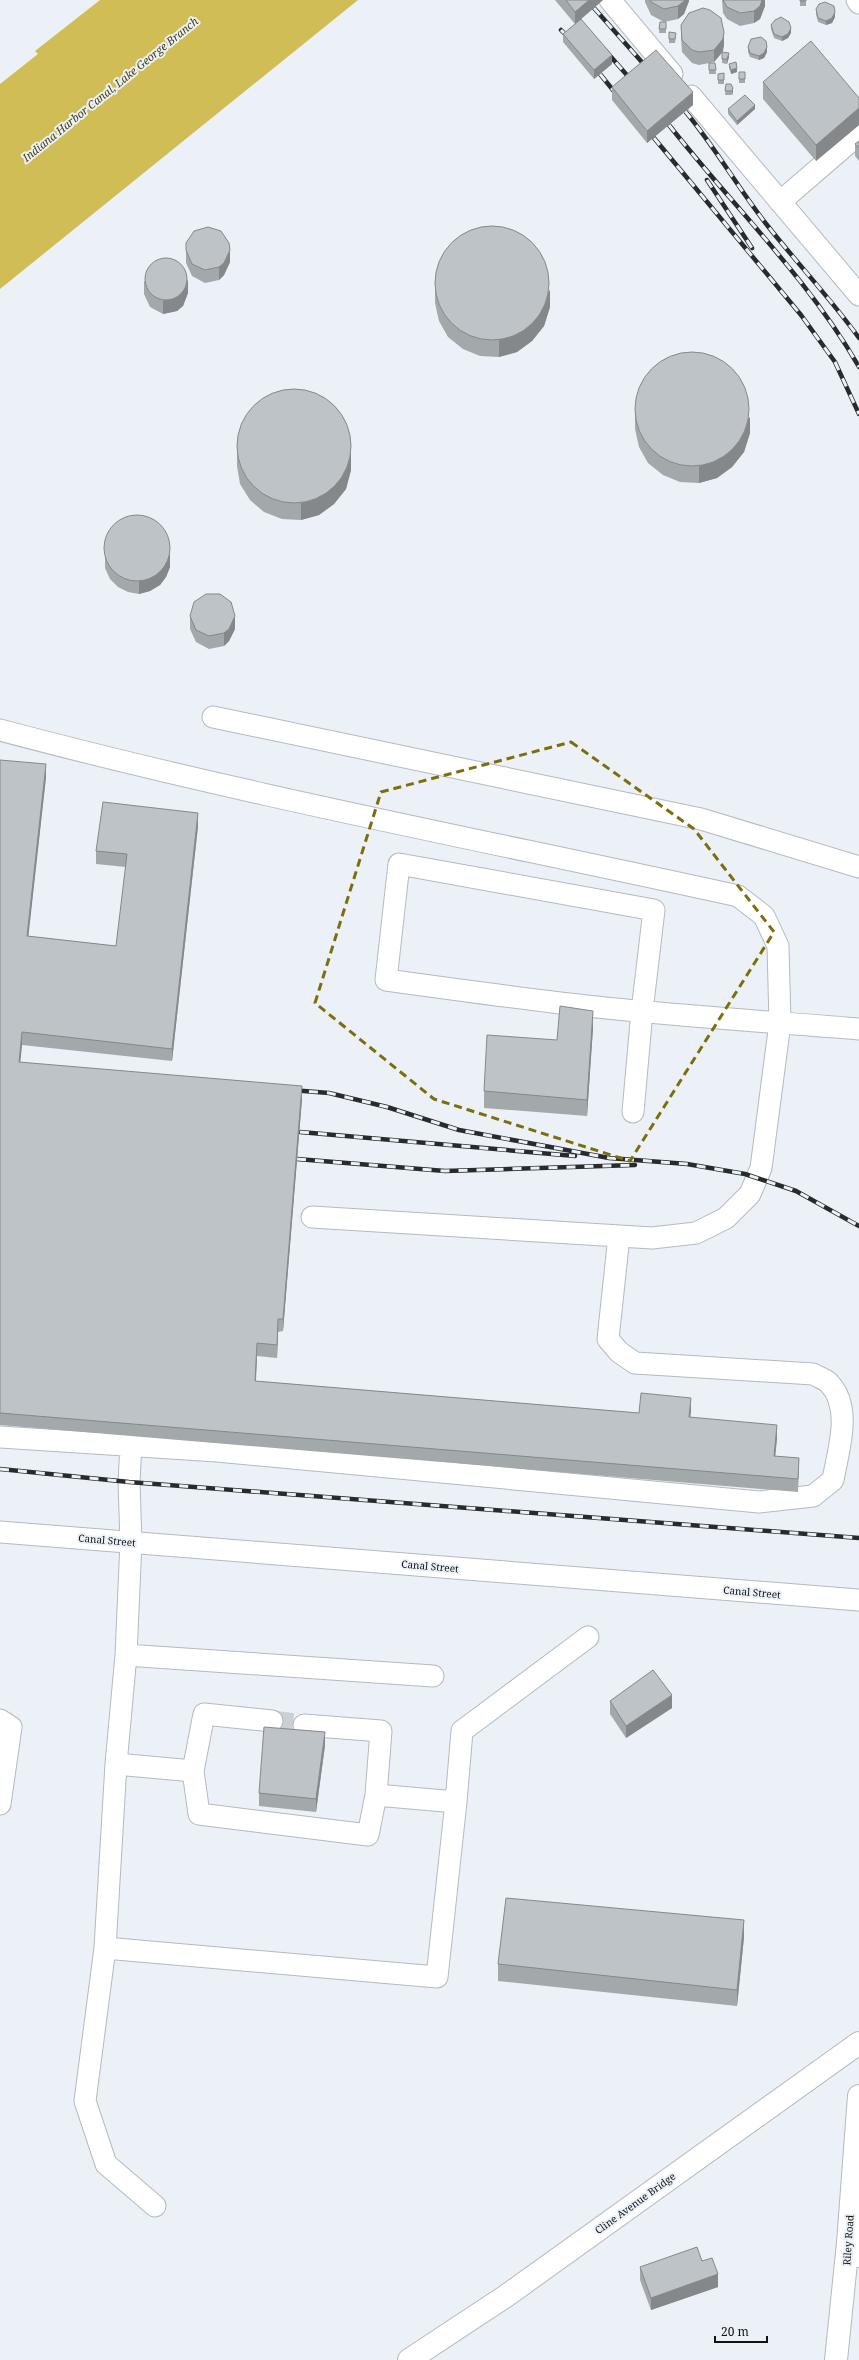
<svg xmlns="http://www.w3.org/2000/svg" width="859" height="2360" font-family="'Noto Serif',serif">
  <rect width="100%" height="100%" fill="#ebf1f6"/>
  <!-- water -->
  <path fill="#d0bd56" d="M100 0H358L0 289V84L38 54 35 51Z"/>
  <g fill="none" stroke-linecap="round" stroke-linejoin="round">
    <!-- minor-tunnel -->
    <path stroke="#cad0d4" stroke-width="21" stroke-dasharray="21 10" stroke-linecap="butt" d="M272 1721 304 1725"/>
    <defs>
      <path id="minor" d="M610 0 672 74
        M857 0 859 3
        M691 96 859 295
        M780 202 859 134
        M213 717 701 819 859 867
        M0 730C244 795 492 842 738 896L764 916 778 946 780 1023 761 1168 750 1194 726 1218 696 1233 652 1238 312 1217
        M633 1112 642 1011 654 910 399 864 386 980C444 988 502 996 560 1003 660 1015 760 1021 859 1029
        M0 1437 217 1451 759 1502 813 1496 833 1480C838 1451 853 1408 829 1383 825 1379 818 1377 813 1374L635 1363 619 1352 608 1339 619 1236
        M0 1532 859 1600
        M126 1655 433 1676
        M0 1720 11 1727 0 1804
        M304 1725 381 1731 376 1795
        M116 1764 193 1771 199 1814 368 1835 376 1795 456 1802 437 1977 105 1948 116 1764 126 1655 131 1542 129 1482 131 1444
        M193 1771 204 1714 272 1721
        M456 1802 462 1731 588 1637
        M105 1948 85 2101 106 2164 155 2206"/>
      <path id="major" d="M836 2360 848 2243 859 2096"/>
      <path id="highway" d="M848 2243 859 2256
        M409 2360 506 2296 859 2043"/>
    </defs>
    <!-- minor casing -->
    <use href="#minor" stroke="#b4babe" stroke-width="23"/>
    <!-- major casing -->
    <use href="#major" stroke="#b4babe" stroke-width="24"/>
    <!-- highway casing -->
    <use href="#highway" stroke="#b4babe" stroke-width="24"/>
    <!-- minor -->
    <use href="#minor" stroke="#fff" stroke-width="21"/>
    <!-- major -->
    <use href="#major" stroke="#fff" stroke-width="22"/>
    <!-- highway -->
    <use href="#highway" stroke="#fff" stroke-width="22"/>
    <defs>
      <path id="rail" d="M594 8 648 69
        M561 30 569 38
        M604 49 633 82
        M600 74 617 95
        M685 111C715 147 738 188 767 225 797 263 830 298 859 338
        M669 125C732 205 808 278 859 367
        M654 138 801 315 835 362 859 414
        M707 180 752 248
        M291 1090 329 1093 387 1107 459 1130 609 1158 687 1164 745 1174 796 1191 859 1226
        M300 1132 575 1156
        M297 1159 445 1171 635 1165
        M0 1469 129 1482 859 1538"/>
    </defs>
    <!-- rail casing -->
    <use href="#rail" stroke="#282b2c" stroke-width="4.5"/>
    <!-- rail -->
    <use href="#rail" stroke="#ebf1f6" stroke-width="3" stroke-dasharray="9" stroke-linecap="butt"/>
  </g>
  <!-- wall -->
  <path fill="#a3a8ab" d="M555 0H603L579 21 612 64 594 79 563 42V34L575 24Z
    M645 0H689V1L684 14 678 19 664 22 651 15 645 2Z
    M722 0H765V6L760 19 754 23 740 26 727 19 723 13Z
    M800 0H806V6H800Z
    M816 9 835 17 832 23 826 25 818 22 816 14Z
    M660 22 666 29V33H659Z
    M681 25 724 45 722 52 729 57 727 64 722 63V53L714 62 699 65 692 63 682 52 681 38Z
    M771 25 791 33 788 38 782 41 774 38 771 29Z
    M669 32 676 37 675 43H669Z
    M748 47 767 52 764 58 759 60 750 57 748 52Z
    M709 63H715L716 74H709Z
    M729 64 737 72 731 74 729 68Z
    M739 72H745V83H739Z
    M718 80H724V84H718Z
    M763 82 859 98V125L816 161 763 99Z
    M726 84 733 92 732 95H725Z
    M612 87 693 105 647 143 612 100Z
    M728 109H755L737 125 728 114Z
    M859 141V161L855 156V144Z
    M186 250 230 262 224 275 219 280 205 283 192 276 186 263Z
    M144 281 188 293 183 306 177 311 163 314 150 307 144 294Z
    M435 286 550 307 544 326 532 341 517 352 499 357 480 356 463 349 448 337 439 321 435 303Z
    M635 412 750 433 744 452 732 467 717 478 699 483 680 482 663 475 648 463 639 447 635 429Z
    M237 449 351 470 346 489 334 504 319 515 301 520 282 519 264 512 250 500 240 484 237 466Z
    M105 544 170 567 166 577 160 585 150 591 139 594 128 592 118 587 110 579 105 568Z
    M190 616 235 629 229 641 224 646 209 649 196 642 190 629Z
    M0 760 46 777 28 936 116 946 126 867 96 864V851L198 826 172 1061 22 1045 20 1062 302 1099 283 1331 278 1332 277 1358 257 1356 256 1381 639 1413 691 1410 690 1417 777 1438 775 1456 799 1471 798 1492 0 1425Z
    M593 1028 587 1116 484 1108V1091L557 1040Z
    M610 1701 672 1708 626 1738 610 1714Z
    M325 1745 316 1812 259 1806V1793Z
    M744 1937 737 2006 498 1981V1964Z
    M702 2261 718 2287 651 2310 640 2280V2267Z"/>
  <!-- shaded-wall -->
  <path fill="#85888b" d="M589 0H603L575 24V12Z
    M685 0H689V1L684 14 678 19V6Z
    M762 0H765V6L760 19 754 23V11Z
    M835 12V17L832 23 826 25V21Z
    M791 28V33L788 38 782 41V37Z
    M724 32V45L723 51 714 62V50Z
    M767 47V52L764 58 759 60V56Z
    M729 53V57L727 64V59Z
    M612 55V64L594 79V70Z
    M737 68V72L731 74V70Z
    M733 88V92L732 95V91Z
    M693 92V105L647 143V131Z
    M755 105V109L737 125V121Z
    M859 108V125L816 161V145Z
    M230 250V262L224 275 219 280V267Z
    M188 280V293L183 306 177 311 163 314V301Z
    M550 290V307L544 326 532 341 517 352 499 357V340Z
    M750 417V433L744 452 732 467 717 478 699 483V466Z
    M351 453V470L346 489 334 504 319 515 301 520V503Z
    M170 554V567L166 577 160 585 150 591 139 594V581Z
    M235 616V629L229 641 224 646V633Z
    M46 764V777L27 949V936Z
    M198 813V826L172 1061V1049Z
    M593 1011V1028L587 1116V1100Z
    M22 1032V1045L19 1075V1062Z
    M302 1086V1099L283 1331V1319Z
    M278 1319V1332L277 1358V1345Z
    M257 1343V1356L255 1394V1381Z
    M691 1398V1410L689 1430V1417Z
    M777 1425V1438L774 1469V1456Z
    M672 1695V1708L626 1738V1726Z
    M325 1732V1745L316 1812V1799Z
    M744 1920V1937L737 2006V1990Z
    M718 2274V2287L651 2310V2298Z"/>
  <!-- building -->
  <path fill="#bec3c7" stroke="#85888b" d="M566 0H589L575 12Z
    M650 0H685L684 1 678 6 664 9 651 2Z
    M723 0H762L760 6 754 11 740 13 727 7Z
    M800 0H806V1H800Z
    M825 2 834 6 835 12 832 18 826 21 818 18 816 9 819 4Z
    M703 8 710 10 721 18 724 32 723 39 714 50 699 52 692 50 682 40 681 25 689 13Z
    M781 17 789 22 791 28 788 34 782 37 774 34 771 25 775 20Z
    M581 19 612 55 594 70 563 34Z
    M660 22H666V29H659Z
    M669 32 676 33 675 39H669Z
    M761 37 766 41 767 47 764 53 759 56 750 53 748 47 751 39Z
    M811 41 859 98V108L816 145 763 82Z
    M656 50 693 92 647 131 612 87Z
    M722 52 729 53 727 59H722Z
    M736 62 737 68 731 70 729 64Z
    M709 63H715L716 70H709Z
    M739 72H745V79H739Z
    M724 73V80H718V74Z
    M726 84H731L733 88 732 91H725Z
    M745 95 755 105 737 121 728 109Z
    M859 141V148L855 144Z
    M435 283a57 57 0 1 1 114 0a57 57 0 1 1-114 0Z
    M208 227 221 231 229 243 230 250 224 263 219 267 205 270 192 264 186 250V243L194 231Z
    M145 279a21 21 0 1 1 42 0a21 21 0 1 1-42 0Z
    M635 409a57 57 0 1 1 114 0a57 57 0 1 1-114 0Z
    M237 446a57 57 0 1 1 114 0a57 57 0 1 1-114 0Z
    M104 548a33 33 0 1 1 66 0a33 33 0 1 1-66 0Z
    M206 594H220L231 602 235 616 229 629 224 633 209 636 196 630 190 616 194 602Z
    M0 760 46 764 27 936 116 946 127 854 96 851 103 802 198 813 172 1049 22 1032 19 1062 302 1086 283 1319H278L277 1345 257 1343 255 1381 639 1413 641 1393 691 1398 689 1417 777 1425 774 1456 799 1458 798 1479 0 1413Z
    M560 1006 593 1011 587 1100 484 1091 487 1035 557 1040Z
    M653 1670 672 1695 626 1726 610 1701Z
    M264 1727 325 1732 316 1799 259 1793Z
    M506 1898 744 1920 737 1990 498 1964Z
    M697 2247 702 2261 712 2258 718 2274 651 2298 640 2267Z"/>
  <!-- marked area -->
  <path fill="none" stroke="#7e6e0b" stroke-width="3" stroke-dasharray="8 5" stroke-linejoin="round" d="M571 742 694 829 774 932 630 1161 434 1099 315 1003 381 792Z"/>
  <g text-anchor="middle" dominant-baseline="central" stroke-width="4" stroke-linejoin="round" paint-order="stroke">
    <!-- street labels -->
    <g font-size="10" fill="#101213" stroke="#ebf1f6">
      <text transform="translate(107 1540) rotate(5)">Canal Street</text>
      <text transform="translate(430 1566) rotate(5)">Canal Street</text>
      <text transform="translate(752 1592) rotate(5)">Canal Street</text>
      <text transform="translate(635 2203) rotate(-36)">Cline Avenue Bridge</text>
      <text transform="translate(848 2240) rotate(-86)">Riley Road</text>
    </g>
    <!-- water labels -->
    <g font-size="11" font-style="italic" fill="#453d11" stroke="#ebf1f6">
      <text transform="translate(110 89) rotate(-39)">Indiana Harbor Canal, Lake George Branch</text>
    </g>
  </g>
  <!-- scale -->
  <path d="M715 2336v6h52v-6" fill="none" stroke="#101213" stroke-width="2"/>
  <text x="721" y="2336" font-size="12" fill="#101213" stroke="#ebf1f6" stroke-width="3" paint-order="stroke">20 m</text>
</svg>
